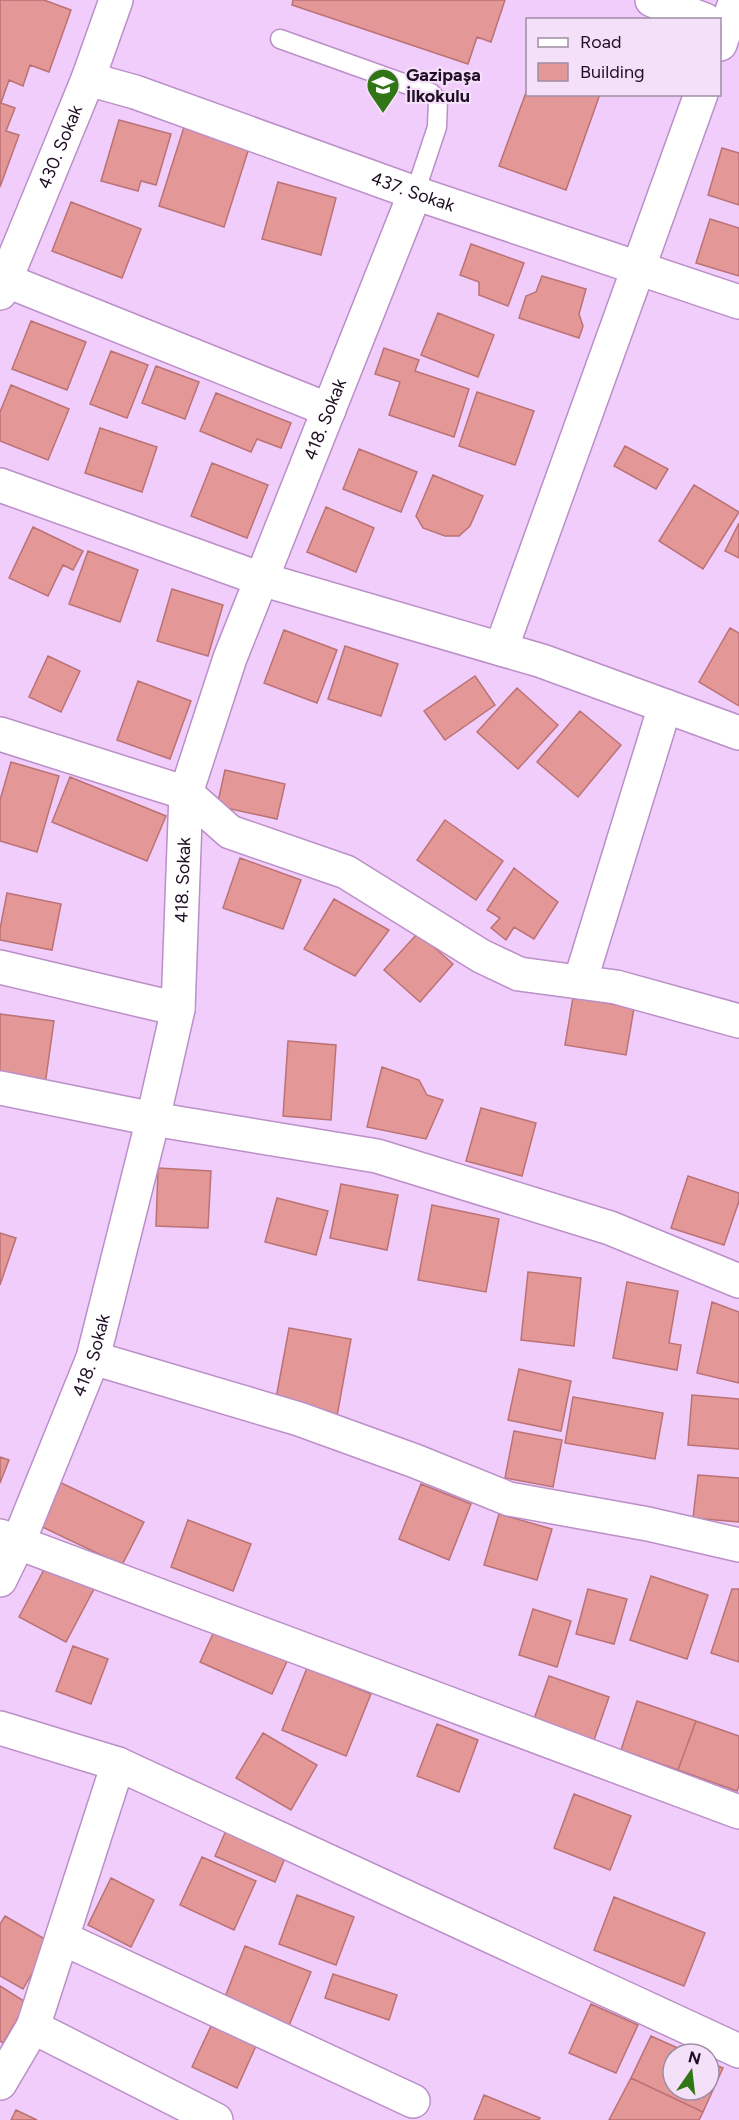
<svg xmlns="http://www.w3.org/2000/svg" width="739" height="2120" font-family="Figtree,sans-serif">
  <rect width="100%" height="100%" fill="#f1cdfb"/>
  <!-- building -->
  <path fill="#e39797" stroke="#bb7274" stroke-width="1.5" d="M0 0H44L71 10 49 72 30 65 23 86 9 80 1 103 15 108 6 131 19 135 0 187Z
    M293 0H505L491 42 477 37 468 64 292 5Z
    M528 87V94H600L566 190 499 166Z
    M119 120 171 134 156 185 141 181 138 191 101 181Z
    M184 127 249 148 224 227 159 206Z
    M722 148 739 153V205L708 195Z
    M278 182 336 198 321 255 262 239Z
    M71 202 141 229 122 278 52 251Z
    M710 219 739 228V276L696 263Z
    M471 244 524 263 508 306 479 295V282L460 275Z
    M542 276 586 289 579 314 583 326 579 338 519 318 526 296 536 292Z
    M438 313 494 335 478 377 421 355Z
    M31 321 86 342 67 390 12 369Z
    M384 348 419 360 415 371 469 389 454 437 389 415 400 382 375 374Z
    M111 351 148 365 127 418 90 404Z
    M156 366 199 382 185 419 142 403Z
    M11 385 69 409 48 460 0 441V412Z
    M477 392 534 411 515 465 459 446Z
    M216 393 291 423 281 448 257 439 251 452 200 431Z
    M100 428 157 447 142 492 85 473Z
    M625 446 668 469 656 489 614 466Z
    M359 449 417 472 401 512 343 489Z
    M212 463 268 485 247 538 191 516Z
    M433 475 483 496 470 526 459 536H445L423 528 416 516Z
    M694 485 739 512 703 569 659 541Z
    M326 507 374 528 356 572 307 552Z
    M739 523V558L725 551Z
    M33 527 83 551 73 570 63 565 48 596 9 578Z
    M88 551 138 570 120 622 69 604Z
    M172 589 223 605 208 656 157 641Z
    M730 628 739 633V706L699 682Z
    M284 630 337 650 317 703 264 683Z
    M345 646 398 664 381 716 328 699Z
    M48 656 80 671 61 712 29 697Z
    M475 676 495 705 445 740 424 711Z
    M138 681 191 701 170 759 117 740Z
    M517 688 558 725 518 769 477 732Z
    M580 711 621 745 578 797 537 762Z
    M11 762 59 776 37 852 0 841V800Z
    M225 770 285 784 277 819 217 806Z
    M70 777 166 816 147 861 52 822Z
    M445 820 503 861 476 900 417 860Z
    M240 858 301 880 283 929 223 908Z
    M514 868 558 902 534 939 514 927 506 940 491 928 500 918 487 910Z
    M7 893 61 904 52 950 0 940V929Z
    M334 899 389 930 355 976 304 949Z
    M418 933 453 964 420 1002 384 970Z
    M573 997 634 1008 626 1055 565 1045Z
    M0 1014 54 1021 45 1085 0 1078Z
    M288 1041 336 1045 331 1120 283 1116Z
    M382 1067 419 1080 427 1095 443 1100 426 1139 367 1127Z
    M481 1108 536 1123 522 1176 466 1161Z
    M158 1168 211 1171 208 1228 156 1226Z
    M688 1176 739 1193V1201L724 1245 671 1228Z
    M341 1184 398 1195 387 1250 330 1238Z
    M277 1198 328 1211 316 1255 265 1242Z
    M432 1205 499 1219 486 1292 418 1280Z
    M0 1233 16 1238 0 1285Z
    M528 1272 581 1278 574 1346 521 1340Z
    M627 1282 678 1291 669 1343 681 1345 677 1370 613 1358Z
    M712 1302 739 1312V1383L697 1373Z
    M289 1328 351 1339 337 1416 275 1404Z
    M519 1369 571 1381 561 1431 508 1420Z
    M692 1395 739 1399V1449L688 1445Z
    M573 1397 663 1413 655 1459 565 1443Z
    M514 1431 562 1440 553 1487 505 1478Z
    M0 1457 9 1460 0 1483Z
    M698 1475 739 1478V1522L693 1518Z
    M55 1480 144 1522 122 1565 34 1523Z
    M421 1484 471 1504 449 1560 399 1539Z
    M499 1514 552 1529 537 1580 484 1565Z
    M188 1520 251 1544 233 1591 171 1567Z
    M48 1562 95 1587 66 1642 19 1617Z
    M651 1576 708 1595 687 1659 630 1640Z
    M588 1589 627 1599 614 1644 576 1634Z
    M732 1589H739V1662L711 1653Z
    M533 1609 571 1621 557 1667 519 1655Z
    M217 1625 289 1657 272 1694 200 1662Z
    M73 1646 108 1659 91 1704 56 1691Z
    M307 1668 371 1694 346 1756 282 1730Z
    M549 1676 609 1697 594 1740 534 1719Z
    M637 1701 696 1721 678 1770 621 1750Z
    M696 1721 739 1736V1786L737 1791 678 1770Z
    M437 1724 478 1740 459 1792 417 1776Z
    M263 1733 317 1765 291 1810 236 1778Z
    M574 1794 631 1816 610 1870 554 1848Z
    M228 1826 288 1851 275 1882 215 1856Z
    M202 1857 256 1881 234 1930 180 1905Z
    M111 1878 154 1900 131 1947 88 1925Z
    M297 1895 354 1917 336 1965 279 1944Z
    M614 1897 705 1933 684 1986 594 1950Z
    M5 1916 50 1942 23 1989 0 1976V1924Z
    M245 1946 311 1972 288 2028 223 2002Z
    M333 1974 397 1995 389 2020 325 1998Z
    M0 1986 27 2003 3 2043 0 2041Z
    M591 2004 638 2025 616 2073 569 2053Z
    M211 2026 256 2046 237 2088 192 2067Z
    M651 2036 691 2054H673V2090H709V2062L723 2068 703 2112 631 2078Z
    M631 2078 703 2112 699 2120H609Z
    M484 2095 540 2118 539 2120H474Z
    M16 2110 37 2120H11Z"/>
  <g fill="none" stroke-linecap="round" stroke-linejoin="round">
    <defs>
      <path id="service" d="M280 39 431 93 438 100 437 127 415 193"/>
      <g id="minor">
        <path d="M652 0 705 20"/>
        <path d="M720 44 736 0"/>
        <path id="s1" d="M88 79 135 92 415 193 739 302"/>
        <path d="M5 280 329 410"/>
        <path id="s2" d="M0 293 88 79 116 0"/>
        <path d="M0 485 261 579 542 661 739 733"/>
        <path d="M501 649 701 94"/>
        <path d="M0 734 186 793 230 832 346 872 481 956 519 974 616 987 739 1021"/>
        <path d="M0 967 178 1009"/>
        <path d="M580 982 665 706"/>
        <path d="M0 1088 153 1119 377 1156 610 1228 739 1281"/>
        <path d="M93 1358 299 1419 415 1461 509 1499 648 1524 739 1545"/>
        <path d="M0 1536 739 1812"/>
        <path id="s3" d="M0 1580 18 1543 93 1358 153 1119 178 1009 186 793 230 658 415 193"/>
        <path d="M0 1728 118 1764 739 2051"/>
        <path d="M62 1938 413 2101"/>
        <path d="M33 2027 216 2120"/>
        <path d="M0 2083 33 2027 118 1764"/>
      </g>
    </defs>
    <!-- service casing -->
    <use href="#service" stroke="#bb8fc7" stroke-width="21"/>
    <!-- minor casing -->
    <use href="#minor" stroke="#bb8fc7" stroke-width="36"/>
    <!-- service -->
    <use href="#service" stroke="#fff" stroke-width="18"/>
    <!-- minor -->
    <use href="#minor" stroke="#fff" stroke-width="33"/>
  </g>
  <!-- icons -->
  <defs>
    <symbol id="school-pin" viewBox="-11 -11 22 30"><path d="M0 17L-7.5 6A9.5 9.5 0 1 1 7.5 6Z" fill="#317616" stroke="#f4e1f9"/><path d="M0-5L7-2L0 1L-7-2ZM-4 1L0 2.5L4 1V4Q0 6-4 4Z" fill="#fff"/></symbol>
  </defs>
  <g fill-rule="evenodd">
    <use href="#school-pin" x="364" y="66" width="38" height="52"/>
  </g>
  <g text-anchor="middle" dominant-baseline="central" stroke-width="4.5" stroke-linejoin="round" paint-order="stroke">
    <!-- poi labels -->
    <g font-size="18" font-weight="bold" fill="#1f0f24" stroke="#f4e1f9" text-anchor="start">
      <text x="406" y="75">Gazipaşa<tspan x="406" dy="21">İlkokulu</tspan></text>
    </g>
    <!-- street labels -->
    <g font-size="18" fill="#1f0f24" stroke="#f4e1f9">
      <text stroke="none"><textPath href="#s2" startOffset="158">430. Sokak</textPath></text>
      <text stroke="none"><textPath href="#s1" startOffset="344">437. Sokak</textPath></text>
      <text stroke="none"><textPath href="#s3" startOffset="1215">418. Sokak</textPath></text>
      <text stroke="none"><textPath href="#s3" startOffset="729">418. Sokak</textPath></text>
      <text stroke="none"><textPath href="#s3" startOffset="243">418. Sokak</textPath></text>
    </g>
  </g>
  <!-- legend -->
  <rect x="526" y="18" width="195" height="78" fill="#f4e1f9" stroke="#9f8da4" stroke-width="1.5"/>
  <rect x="538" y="38" width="30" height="9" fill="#ffffff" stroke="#9f8da4" stroke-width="1.5"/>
  <text x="580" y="48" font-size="18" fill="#1f0f24">Road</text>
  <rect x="538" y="63" width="30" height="18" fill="#e39797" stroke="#9f8da4" stroke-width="1.5"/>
  <text x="580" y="78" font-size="18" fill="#1f0f24">Building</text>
  <!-- north arrow -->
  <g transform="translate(691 2072) rotate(14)"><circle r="28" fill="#f4e1f9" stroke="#9f8da4" stroke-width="1.5"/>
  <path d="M0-4.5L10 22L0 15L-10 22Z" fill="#317616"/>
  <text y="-9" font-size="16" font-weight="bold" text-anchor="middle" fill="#1f0f24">N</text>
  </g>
</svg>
